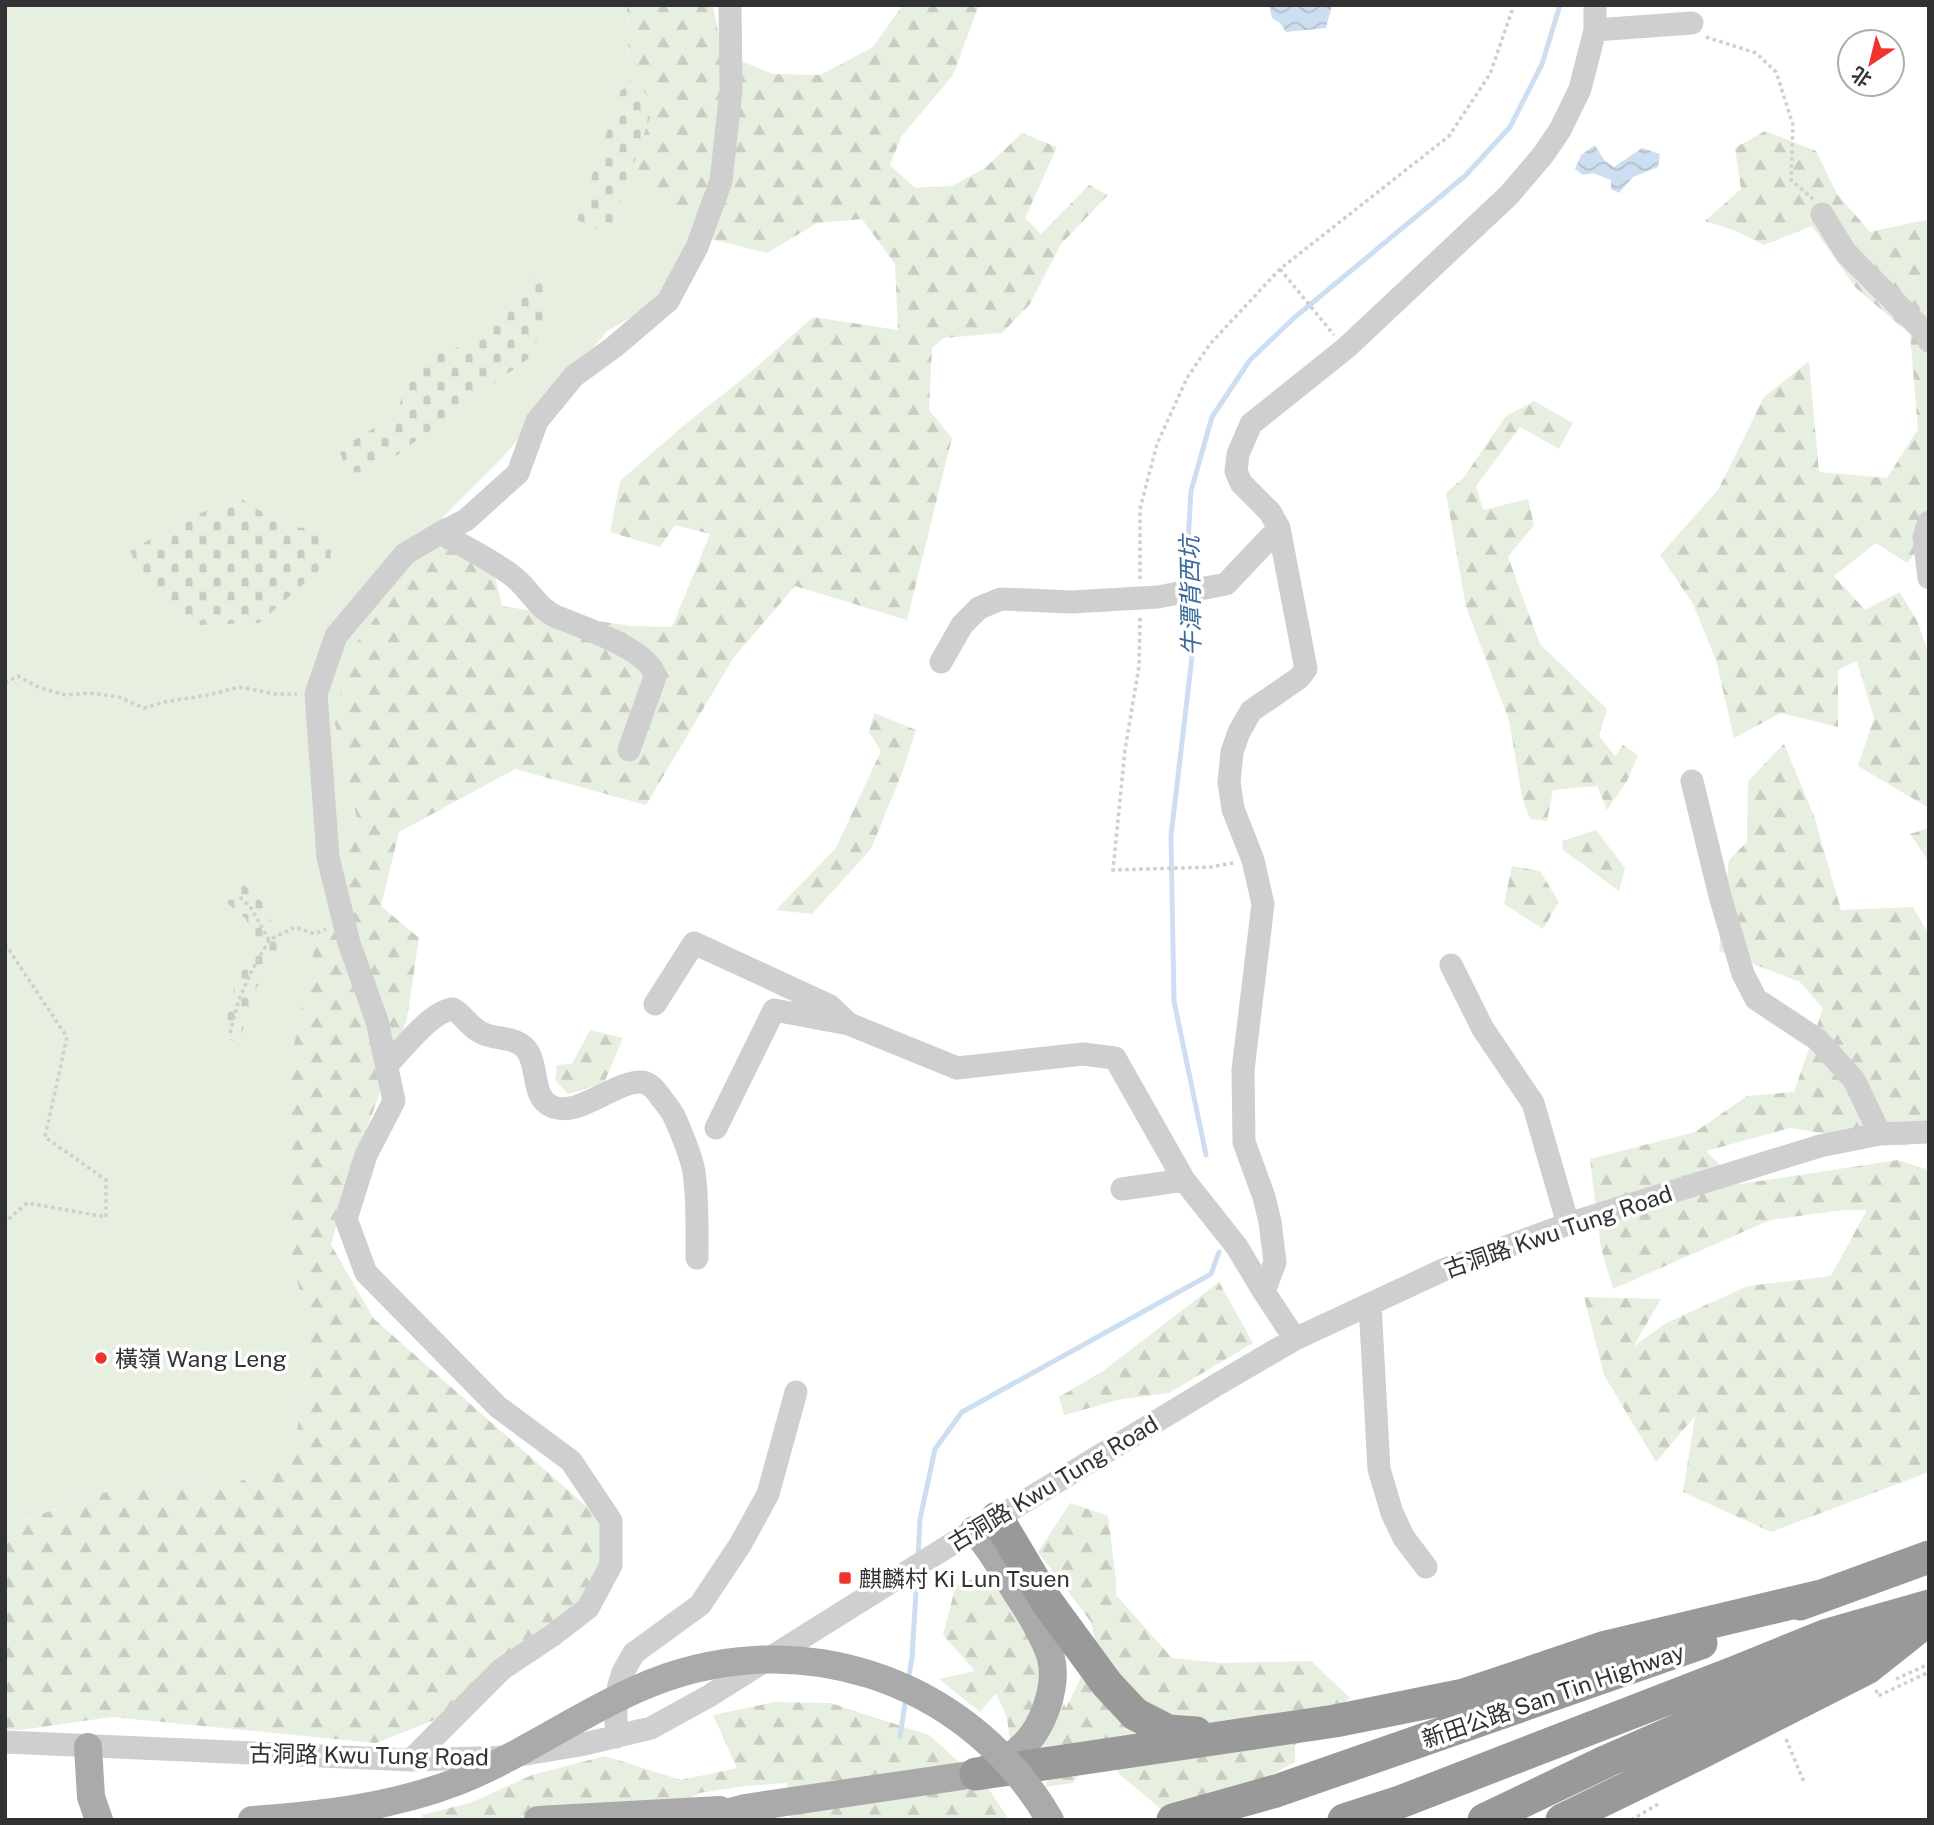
<svg xmlns="http://www.w3.org/2000/svg" width="1934" height="1825" font-family="'Public Sans','Noto Sans SC',sans-serif">
  <defs>
    <pattern id="forest-firs" width="22" height="20" patternUnits="userSpaceOnUse" patternTransform="scale(1.75)"><rect width="22" height="20" fill="#e7efe0"/><path d="M5 1l3.5 6h-7zM16 11l3.5 6h-7z" fill="#c7cdc1"/></pattern>
    <pattern id="cemetery-stones" width="16" height="16" patternUnits="userSpaceOnUse" patternTransform="scale(1.75)"><rect width="16" height="16" fill="#e7efe0"/><path d="M2 7V4a2 2 0 0 1 4 0v3zM10 15v-3a2 2 0 0 1 4 0v3z" fill="#c7cdc1"/></pattern>
    <pattern id="water-waves" width="16" height="10" patternUnits="userSpaceOnUse" patternTransform="scale(1.75)"><rect width="16" height="10" fill="#ccdef0"/><path d="M0 5q4-4 8 0t8 0" fill="none" stroke="#b0bfce"/></pattern>
  </defs>
  <rect width="100%" height="100%" fill="#fff"/>
  <!-- grass -->
  <path fill="#e7efe0" d="M5 5H627L630 99 695 235 671 280 640 312 607 331 504 456 443 517 449 542 397 588 335 724 357 819 311 961 290 1246 312 1349 293 1451 234 1485 130 1484 19 1521 5 1515Z"/>
  <!-- forest -->
  <path fill="url(#forest-firs)" d="M627 5H713L722 53 773 74 820 75 873 47 903 5H979L953 75 901 137 890 165 915 188 952 186 985 168 1022 133 1057 147 1025 218 1041 234 1089 185 1108 195 1061 244 1030 304 1002 333 944 338 932 348 929 410 952 438 907 620 795 586 734 657 646 805 515 769 399 832 381 906 419 938 407 1019 350 1174 331 1245 374 1319 594 1513 614 1556 555 1638 465 1708 376 1743 112 1717 20 1730 5 1729V1516L20 1521 130 1484 234 1485 293 1451 312 1349 290 1246 286 1086 311 961 357 819 335 724 348 655 397 588 449 542 494 572 502 606 630 626 672 627 710 534 675 525 660 547 610 532 620 481 683 426 745 377 813 317 898 330 895 264 862 219 817 223 767 253 695 235 639 182 630 99Z
    M1765 131 1816 151 1837 194 1870 232 1925 220 1929 221V536L1907 563 1876 543 1834 576 1865 610 1900 592 1917 621 1929 654V808L1858 766 1874 718 1857 661 1838 670V727L1781 713 1734 738 1716 660 1693 604 1660 555 1718 490 1764 397 1809 361 1819 472 1887 478 1918 429 1910 334 1856 288 1812 226 1764 245 1736 231 1705 221 1741 189 1735 148Z
    M1534 401 1573 423 1559 449 1520 427 1476 486 1483 510 1528 499 1534 525 1508 557 1540 644 1607 709 1599 736 1615 756 1623 745 1638 755 1627 781 1607 810 1597 786 1553 790 1547 821 1530 819 1522 797 1509 720 1466 607 1446 493 1464 477 1506 416Z
    M874 713 916 730 902 773 871 849 812 914 776 910 836 848 881 751 869 732Z
    M1784 744 1814 816 1841 910 1913 907 1929 935V1118L1906 1146 1790 1128 1706 1151 1740 1184 1898 1160 1929 1170V1472L1771 1532 1683 1492 1695 1416 1656 1462 1604 1375 1584 1297 1661 1299 1633 1347 1666 1323 1748 1286 1831 1276 1867 1210H1842L1770 1220 1613 1289 1601 1248 1590 1159 1695 1132 1747 1096 1794 1092 1823 1008 1800 982 1719 951 1729 860 1747 842 1748 781Z
    M1929 828V862L1910 834Z
    M1596 830 1625 868 1619 891 1563 850 1562 841Z
    M1512 866 1540 871 1559 902 1543 929 1504 904Z
    M590 1030 623 1038 604 1083 568 1094 555 1080 557 1065 572 1064Z
    M1219 1282 1253 1343 1169 1393 1122 1399 1064 1415 1059 1397 1103 1371Z
    M1070 1503 1108 1516 1116 1581V1595L1172 1658 1221 1663 1311 1661 1350 1698 1295 1745V1762L1253 1785 1161 1809 1119 1774 1102 1739 1073 1783 1045 1787 1061 1747 1045 1749 1010 1741 1007 1718 996 1693 980 1712 939 1679 975 1671 943 1635 956 1585 989 1573 1029 1638 1066 1708 1096 1646 1091 1622 1038 1552Z
    M774 1702 830 1703 929 1735 988 1788 1009 1820H791L787 1783 745 1786 699 1793 661 1816 526 1820H426L421 1815 470 1803 532 1775 605 1756 681 1780 737 1768 713 1715Z"/>
  <!-- cemetery -->
  <path fill="url(#cemetery-stones)" d="M636 84 655 103 609 234 577 220 621 90Z
    M532 272 554 285 532 356 375 471 347 473 339 449 393 417 421 360 480 339Z
    M240 498 284 526 333 531 330 561 259 623 197 625 150 592 130 551 185 519Z
    M241 882 262 902 283 947 255 990 239 1042 221 1038 237 978 258 942 245 918 226 902Z"/>
  <!-- water -->
  <path fill="url(#water-waves)" d="M1269 5H1332L1326 28 1286 32 1280 23 1272 18Z
    M1595 145 1604 160 1614 167 1642 148 1660 154 1658 167 1633 177 1619 193 1611 189V180L1593 173 1583 175 1575 169 1581 155Z"/>
  <g fill="none" stroke-linecap="round" stroke-linejoin="round">
    <!-- stream -->
    <path stroke="#ccdef0" stroke-width="5" d="M1187 585 1186 575 1191 491 1212 417 1250 360 1294 318 1465 176 1510 127 1542 64 1560 5
      M1188 598 1193 648 1171 836 1174 1001 1206 1155
      M918 1559 920 1519 935 1449 962 1412 1211 1274 1219 1252
      M908 1681 912 1658 917 1575
      M900 1737 906 1697"/>
    <!-- path -->
    <path stroke="#cfcfcf" stroke-width="3.5" stroke-dasharray="3.5 3.5" stroke-linecap="butt" d="M1706 37 1756 53 1776 72 1793 125 1791 180 1813 199
      M1280 269 1334 335
      M1140 579V509L1157 444 1187 378 1210 344 1280 269 1449 136 1490 74 1514 5
      M1140 618 1139 666 1125 750 1113 870 1211 867 1233 863
      M5 683 18 676 40 688 66 695 90 693 119 697 144 708 164 702 208 695 239 687 276 694H297
      M5 869V871
      M240 897 251 908 269 940
      M5 944 67 1037 45 1137 106 1180V1217L27 1203 5 1222
      M230 1033 238 1003 249 976 269 940 295 927 315 934 326 929
      M1896 1679 1929 1664
      M1876 1690 1878 1696 1929 1672
      M1786 1739 1804 1782
      M1631 1820 1660 1803"/>
    <!-- minor -->
    <path stroke="#cfcfcf" stroke-width="23" d="M1595 30 1692 23
      M1822 214 1846 253 1926 333 1929 341
      M1929 522 1924 537 1929 578
      M440 533C463 546 488 558 510 574 528 586 537 609 557 617 580 626 652 651 655 677L629 750
      M941 662 962 625 979 608 1001 599 1072 602 1158 597 1226 584 1279 528
      M1692 781 1720 896 1743 974 1756 999 1818 1040 1854 1080 1880 1134
      M1451 965 1483 1029 1533 1103 1568 1224
      M655 1004 694 943 830 1006 847 1022
      M387 1065C403 1049 431 1011 453 1009 464 1015 470 1028 482 1033 496 1040 515 1036 526 1049 539 1065 531 1097 551 1106 578 1119 613 1081 642 1082 651 1083 657 1092 662 1099 666 1104 671 1110 674 1116 680 1129 692 1158 694 1172 698 1200 697 1229 697 1258
      M716 1128 774 1010 849 1024 957 1068 1083 1054 1115 1058 1184 1180 1237 1247 1264 1292
      M1122 1189 1184 1180
      M1370 1304 1379 1469 1392 1513 1404 1538 1426 1567
      M1295 1339 1264 1292 1275 1262 1270 1222 1264 1197 1244 1142 1243 1070 1263 904 1253 860 1233 809 1229 782 1232 752 1239 732 1251 711 1299 678 1306 669 1279 528 1270 512 1241 483 1236 471 1238 454 1251 424 1346 348 1509 195 1543 155 1560 130 1580 89 1595 30V5
      M616 1737V1705L619 1685 623 1672 634 1653 700 1605 740 1545 768 1494 796 1392
      M5 1742 411 1760 508 1757 580 1745 651 1728 709 1696 974 1530 997 1518 1218 1384 1295 1339 1443 1270 1568 1224 1820 1146 1880 1134 1929 1132
      M411 1760 502 1669 553 1635 588 1608 611 1565V1521L571 1461 498 1407 366 1273 346 1219 366 1155 394 1101 377 1021 349 943 328 857 316 694 336 636 405 554 440 533 466 520 518 473 537 421 574 376 614 347 668 301 697 247 721 181 731 90 730 5"/>
    <!-- major -->
    <path stroke="#aaa" stroke-width="28" d="M88 1747 91 1797 99 1820
      M538 1820 720 1810
      M701 1820 745 1808 976 1774C992 1766 1010 1759 1022 1747 1043 1728 1058 1686 1051 1658 1045 1638 1028 1610 1016 1592 1003 1571 991 1549 974 1530"/>
    <!-- highway -->
    <path stroke="#999" stroke-width="33" d="M997 1518 1047 1602 1107 1684 1135 1714 1168 1731 1196 1733
      M1800 1604 1929 1557
      M976 1774 1335 1721 1464 1695 1606 1647 1821 1596
      M1173 1820 1276 1791 1701 1643
      M1344 1820 1400 1802 1736 1672 1827 1635 1929 1606
      M1484 1820 1607 1761 1680 1729 1837 1655 1862 1639
      M1562 1820 1702 1752 1867 1668 1929 1619"/>
    <!-- major-bridge -->
    <path stroke="#aaa" stroke-width="28" d="M252 1820C323 1815 392 1807 459 1781 521 1756 576 1716 637 1689 790 1620 966 1675 1050 1820"/>
  </g>
  <!-- markers -->
  <g fill="#f1332d" stroke="#fff" stroke-width="2.5">
    <circle cx="101" cy="1358" r="7"/>
    <rect x="838" y="1571" width="14" height="14" rx="3.5"/>
  </g>
  <g text-anchor="middle" dominant-baseline="central" stroke-width="7" stroke-linejoin="round" paint-order="stroke">
    <!-- street labels -->
    <g font-size="23" fill="#323232" stroke="#fff">
      <text transform="translate(1558 1231) rotate(-19)">古洞路 Kwu Tung Road</text>
      <text transform="translate(1053 1483) rotate(-31)">古洞路 Kwu Tung Road</text>
      <text transform="translate(1553 1695) rotate(-19)">新田公路 San Tin Highway</text>
      <text transform="translate(369 1755) rotate(1)">古洞路 Kwu Tung Road</text>
    </g>
    <!-- poi labels -->
    <g font-size="23" fill="#323232" stroke="#fff" text-anchor="start">
      <text x="115" y="1358">橫嶺 Wang Leng</text>
      <text x="859" y="1578">麒麟村 Ki Lun Tsuen</text>
    </g>
    <!-- water labels -->
    <g font-size="24" font-style="italic" fill="#396b9c" stroke="#fff">
      <text transform="translate(1190 596) rotate(-91)">牛潭背西坑</text>
    </g>
  </g>
  <!-- border -->
  <rect width="1934" height="1825" fill="none" stroke="#323232" stroke-width="14"/>
  <!-- north arrow -->
  <g transform="translate(1871 63) rotate(215)"><circle r="33" fill="#ffffff" stroke="#adadad" stroke-width="2"/>
  <path d="M0-5L12 26L0 18L-12 26Z" fill="#f1332d"/>
  <text y="-10" font-size="19" font-weight="bold" text-anchor="middle" fill="#323232">北</text>
  </g>
</svg>
